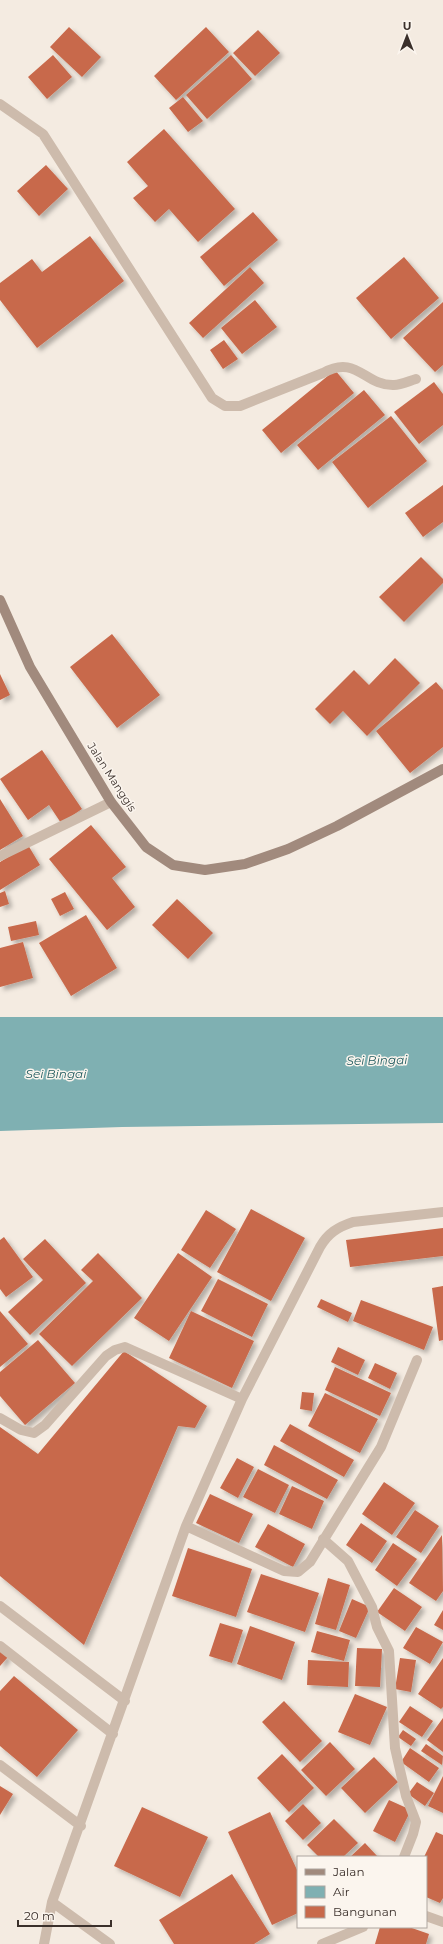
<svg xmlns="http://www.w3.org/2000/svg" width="443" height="1944" font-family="Montserrat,sans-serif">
  <defs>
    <filter id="shadow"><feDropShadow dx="3.5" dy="3.5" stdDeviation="2" flood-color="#0004"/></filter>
  </defs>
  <rect width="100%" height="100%" fill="#f4ebe1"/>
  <!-- water -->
  <path fill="#7fb0b2" d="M0 1017H443V1123L122 1127 0 1131Z"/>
  <!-- building -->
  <path fill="#c8694b" filter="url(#shadow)" d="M69 27 101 57 82 77 50 47Z
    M206 27 229 52 176 100 154 76Z
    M258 30 280 53 255 76 233 53Z
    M53 55 72 77 47 99 28 77Z
    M231 55 252 79 207 119 186 95Z
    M183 97 203 121 188 132 169 108Z
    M164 129 235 209 198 242 169 209 155 222 133 198 148 186 127 162Z
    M46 165 68 189 39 216 17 191Z
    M253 212 278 240 224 286 200 257Z
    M90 236 124 281 37 348 0 300V283L32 259 42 272Z
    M404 257 439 298 391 339 356 298Z
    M250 267 264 283 203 338 189 323Z
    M255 300 277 327 242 354 221 328Z
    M443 302V365L435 372 403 338Z
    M224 340 238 359 223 369 210 350Z
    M335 370 354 393 281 453 262 430Z
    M434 382 443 394V425L419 444 394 412Z
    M364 390 385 415 318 470 297 445Z
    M391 416 427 461 368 508 332 462Z
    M443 485V522L423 537 405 513Z
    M421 557 443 579V583L404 622 379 597Z
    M112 634 160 695 117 728 70 667Z
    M395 658 420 683 367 736 343 711 330 724 315 709 354 670 369 685Z
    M0 674 10 695 0 700Z
    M436 682 443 690V747L410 773 376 731Z
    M42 750 82 809 61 823 49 805 28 820 0 779Z
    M0 799 23 836 0 850Z
    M91 825 126 867 112 878 135 907 107 930 49 859Z
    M28 845 40 865 0 890V862Z
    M5 891 9 904 0 907V893Z
    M65 892 74 909 60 916 51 899Z
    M177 899 213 933 188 959 152 925Z
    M86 915 117 968 71 996 39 943Z
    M36 921 39 935 11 941 8 927Z
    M23 942 33 978 0 987V948Z
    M251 1209 305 1238 271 1301 217 1272Z
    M206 1210 236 1229 210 1268 181 1250Z
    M443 1228V1256L350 1267 346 1240Z
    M4 1237 33 1277 6 1297 0 1289V1240Z
    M45 1239 86 1283 30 1335 8 1312 43 1280 23 1259Z
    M98 1253 142 1298 72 1366 39 1334 93 1281 81 1270Z
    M178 1253 212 1277 169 1341 134 1318Z
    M218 1279 268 1304 252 1337 201 1311Z
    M443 1286V1340L439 1341 432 1288Z
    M321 1299 352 1313 348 1322 317 1307Z
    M361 1300 433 1327 424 1350 353 1321Z
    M0 1311 28 1344 0 1367Z
    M191 1311 254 1341 232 1388 169 1358Z
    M38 1340 75 1383 25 1425 0 1396V1372Z
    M338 1347 365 1360 358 1375 331 1362Z
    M124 1351 207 1406 195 1428 178 1426 84 1645 0 1576V1427L38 1454Z
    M375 1363 397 1373 390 1389 368 1378Z
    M335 1367 391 1393 380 1416 325 1390Z
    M302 1392 314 1393 312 1411 300 1409Z
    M325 1393 378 1419 360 1453 308 1426Z
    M290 1424 354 1460 344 1477 280 1441Z
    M274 1445 338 1480 327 1499 264 1465Z
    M237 1458 254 1467 238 1498 220 1488Z
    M258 1469 289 1485 275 1513 243 1497Z
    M384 1482 415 1503 392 1535 362 1514Z
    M292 1486 324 1501 312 1529 279 1514Z
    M210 1494 253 1514 239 1543 196 1523Z
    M415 1510 439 1526 421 1553 396 1537Z
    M361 1523 387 1541 372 1563 346 1545Z
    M268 1524 305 1544 293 1567 255 1547Z
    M442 1535 443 1591 436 1601 409 1583Z
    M393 1543 417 1559 397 1586 375 1570Z
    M188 1548 252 1569 236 1617 172 1596Z
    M261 1574 319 1593 305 1632 247 1612Z
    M328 1578 350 1585 336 1630 315 1624Z
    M394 1588 422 1607 405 1631 377 1612Z
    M352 1599 370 1607 356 1638 339 1631Z
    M443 1610V1630L434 1625Z
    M220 1623 243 1630 232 1663 209 1656Z
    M250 1626 295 1642 282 1680 237 1664Z
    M416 1627 443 1642 430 1664 403 1648Z
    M317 1631 350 1640 344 1661 311 1652Z
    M357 1648 382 1649 380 1687 355 1686Z
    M0 1650 8 1657 0 1666Z
    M400 1658 416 1660 411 1692 395 1689Z
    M443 1658V1707L441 1709 418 1694Z
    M308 1660 349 1662 348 1687 307 1685Z
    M14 1676 78 1730 37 1777 0 1746V1691Z
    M355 1694 387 1707 370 1745 338 1732Z
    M284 1701 322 1741 300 1762 262 1722Z
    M410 1706 433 1721 422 1737 399 1722Z
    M443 1718V1752L427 1740Z
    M403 1730 416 1739 411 1746 398 1737Z
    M330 1742 355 1769 326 1796 301 1770Z
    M426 1744 443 1756 442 1765 421 1751Z
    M410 1748 439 1768 429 1782 401 1762Z
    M282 1754 314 1788 289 1812 257 1778Z
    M374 1757 398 1782 365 1813 341 1788Z
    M443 1776V1813L428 1806Z
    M417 1782 434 1793 425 1806 408 1794Z
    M0 1786 13 1794 0 1815Z
    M389 1800 411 1810 395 1842 373 1831Z
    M303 1804 321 1823 303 1840 285 1821Z
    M142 1807 208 1837 180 1897 114 1866Z
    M270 1812 298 1872V1913L272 1925 228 1832Z
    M334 1819 358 1843 343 1857H319L307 1845Z
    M436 1832 443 1835V1898L440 1903 426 1897V1857H424Z
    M365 1843 378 1857H350Z
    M232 1874 270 1934 254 1944H174L159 1920Z
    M380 1927H409L429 1934 426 1944H375Z"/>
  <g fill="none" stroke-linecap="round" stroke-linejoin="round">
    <!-- street -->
    <path stroke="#cdbbac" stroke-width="10" d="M0 104 43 134 212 398 225 406H240L323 373C357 354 364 386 394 385 401 385 409 381 416 379
      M0 856 111 802
      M0 1418 21 1430 34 1433 45 1425 106 1356 115 1350 125 1347 242 1399
      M186 1526 284 1571 298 1572 310 1562 381 1447 417 1360
      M323 1539 348 1561 372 1607 377 1627 389 1651 395 1748 406 1796 416 1822 413 1834 404 1857
      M0 1606 125 1701
      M0 1646 113 1734
      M0 1765 81 1826
      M52 1902 110 1944
      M426 1916 443 1922
      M44 1944 52 1902 186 1526 242 1399 320 1247C328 1233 338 1227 353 1222L443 1212
      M322 1944 363 1927"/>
    <!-- secondary -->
    <path stroke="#a18a7d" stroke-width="10" d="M0 600 30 667 111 802 146 847 173 865 205 870 245 864 288 849 337 826 443 769"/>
  </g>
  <g text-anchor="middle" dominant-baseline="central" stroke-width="3" stroke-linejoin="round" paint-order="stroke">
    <!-- street labels -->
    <g font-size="11" fill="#3b302b" stroke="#fbf5ee">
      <text transform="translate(112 777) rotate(57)">Jalan Manggis</text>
    </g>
    <!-- water labels -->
    <g font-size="12" font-style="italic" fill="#1f5a5e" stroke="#fbf5ee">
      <text transform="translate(377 1060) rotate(-1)">Sei Bingai</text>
      <text x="56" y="1073">Sei Bingai</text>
    </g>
  </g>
  <!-- legend -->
  <rect x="297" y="1856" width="130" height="72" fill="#fbf5ee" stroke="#aea6a0"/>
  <rect x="305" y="1869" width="20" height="6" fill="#a18a7d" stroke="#aea6a0"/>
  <text x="333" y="1876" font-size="12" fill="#3b302b">Jalan</text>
  <rect x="305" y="1886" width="20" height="12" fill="#7fb0b2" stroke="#aea6a0"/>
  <text x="333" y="1896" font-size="12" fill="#3b302b">Air</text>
  <rect x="305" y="1906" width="20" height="12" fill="#c8694b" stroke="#aea6a0"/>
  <text x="333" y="1916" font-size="12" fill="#3b302b">Bangunan</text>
  <!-- north arrow -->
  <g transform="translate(407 36)" stroke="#fbf5ee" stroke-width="3" paint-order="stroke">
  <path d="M0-3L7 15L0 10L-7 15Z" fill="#3b302b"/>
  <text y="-6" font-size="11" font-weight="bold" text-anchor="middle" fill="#3b302b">U</text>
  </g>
  <!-- scale -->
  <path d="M18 1920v6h93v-6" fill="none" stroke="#3b302b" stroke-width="2"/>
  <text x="24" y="1920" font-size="12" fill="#3b302b" stroke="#fbf5ee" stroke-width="3" paint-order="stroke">20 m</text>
</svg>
